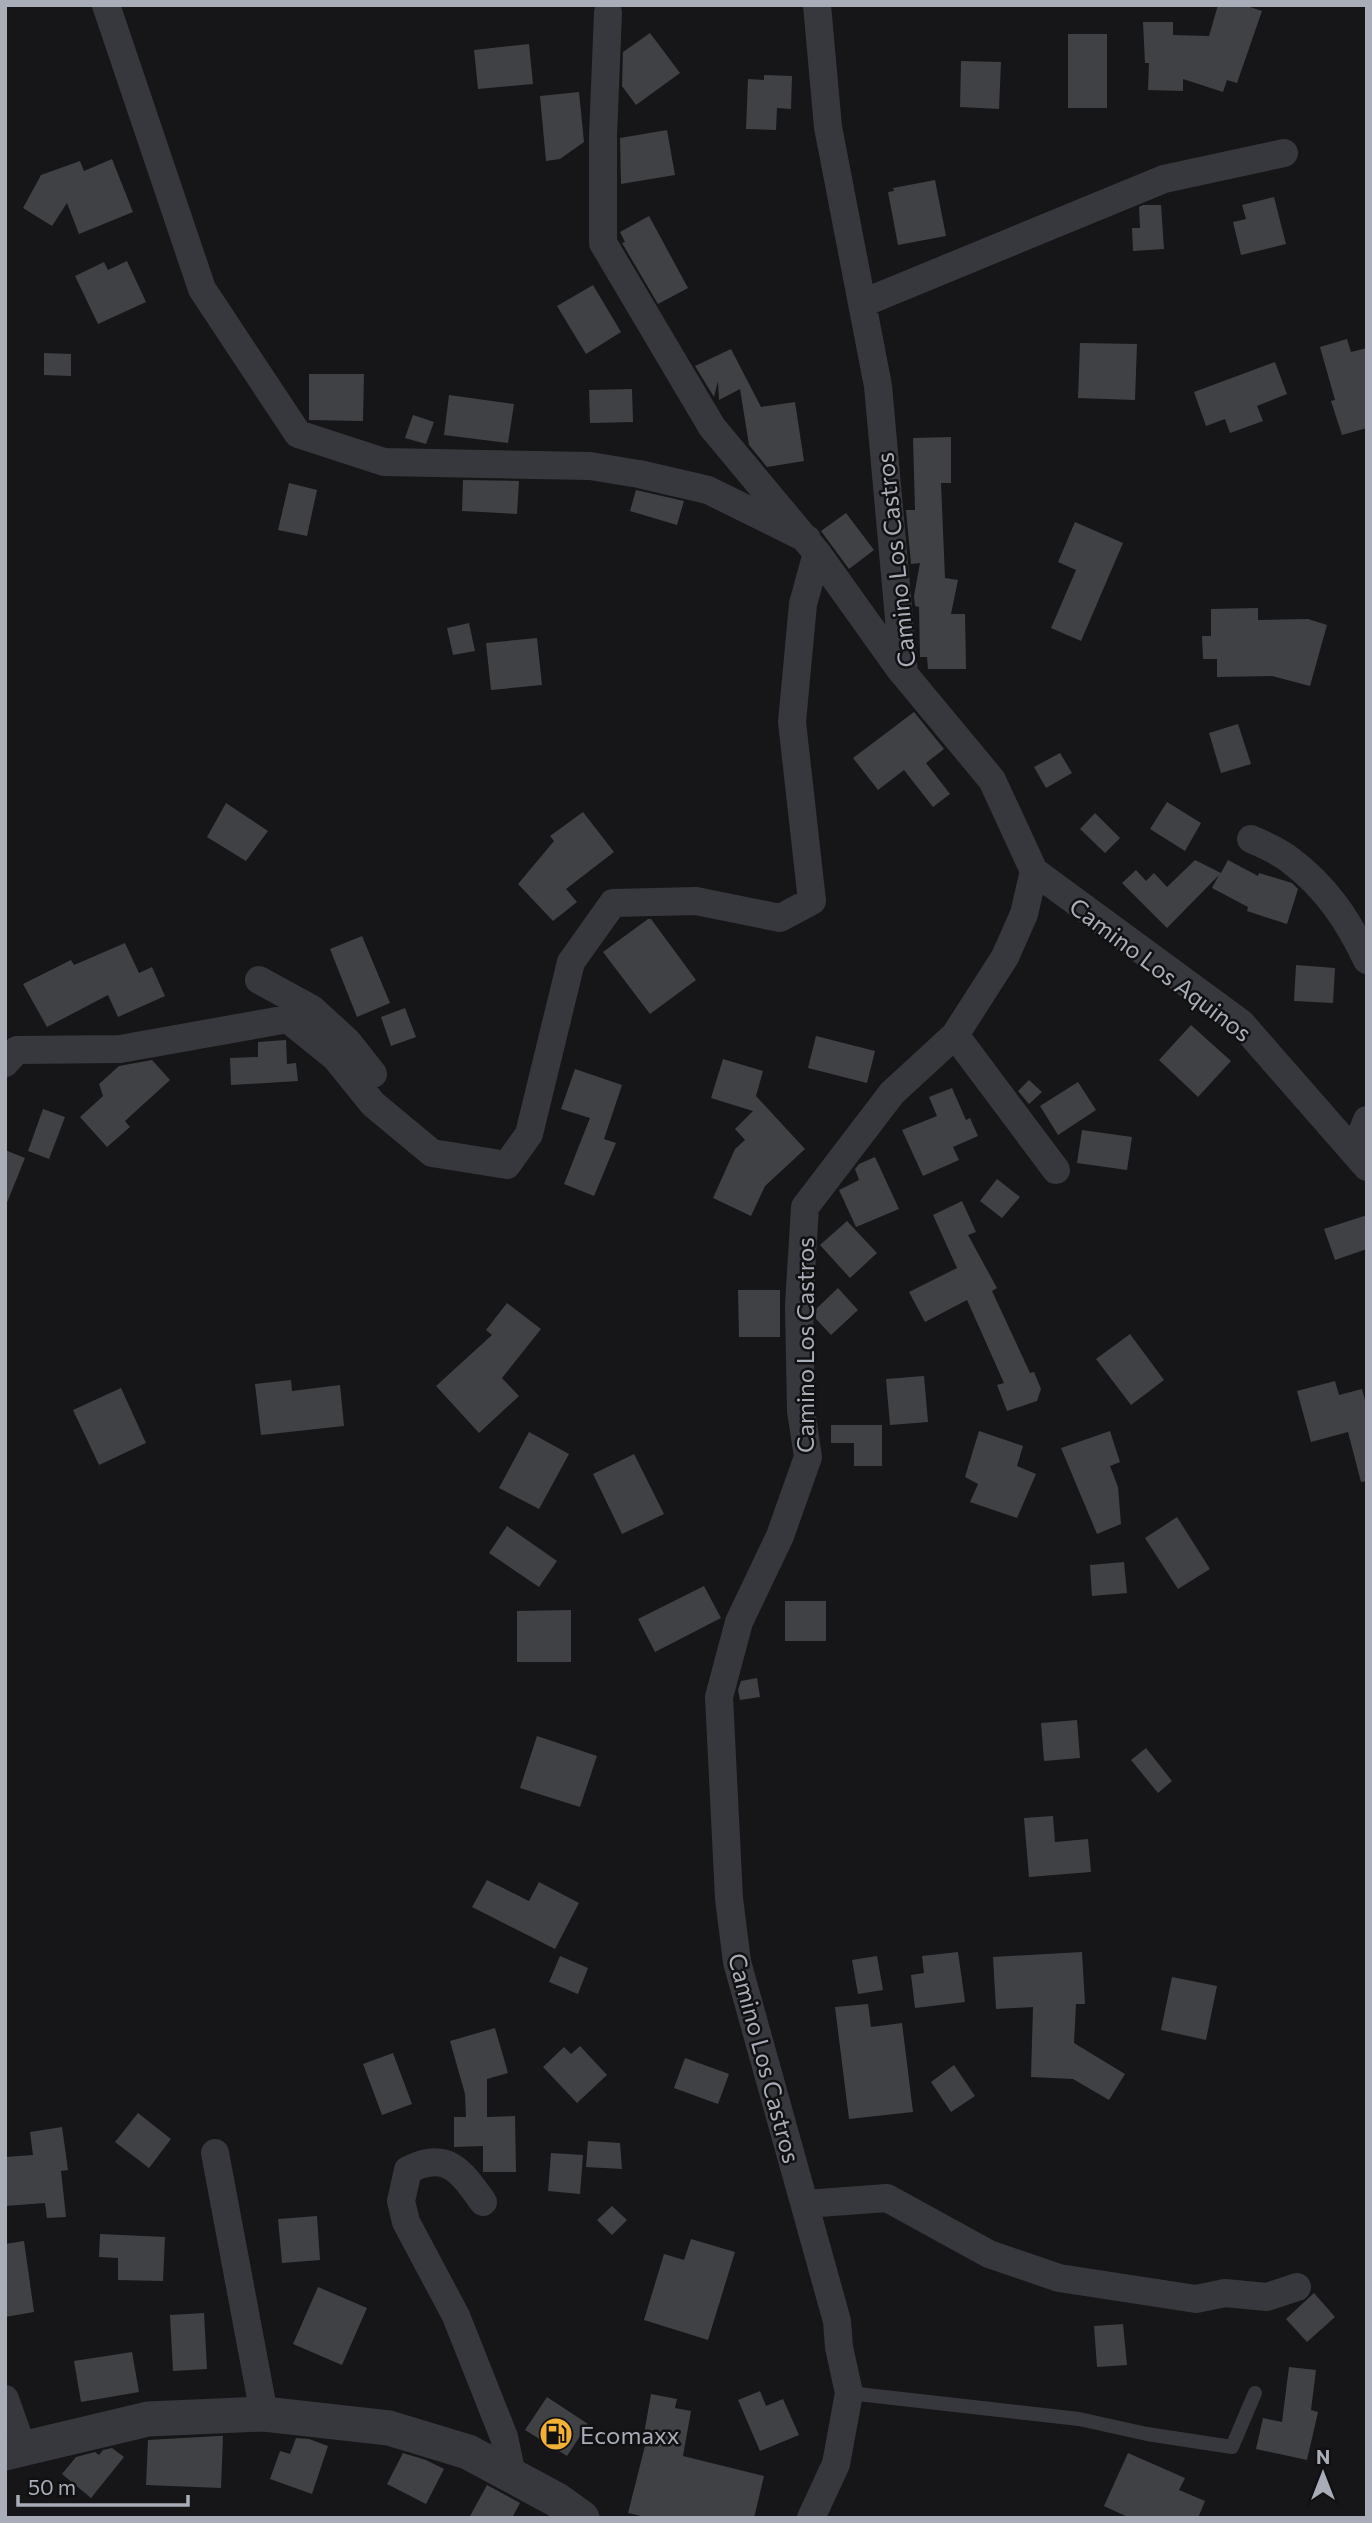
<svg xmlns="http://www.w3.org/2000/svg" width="1372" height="2523" font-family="Commissioner,sans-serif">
  <rect width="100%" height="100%" fill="#161618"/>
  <!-- building -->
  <path fill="#404145" d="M1218 5H1244L1262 11 1237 83 1227 80 1223 92 1183 79V91L1148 90 1149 63H1145L1143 22H1173V35L1209 36Z
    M650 33 680 73 636 105 622 86 623 52Z
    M1068 34H1107V108H1068Z
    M529 44 533 84 478 89 474 50Z
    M961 61 1001 62 999 109 960 107Z
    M764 75 792 76 791 109 777 108 776 130 746 129 748 79 764 80Z
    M579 92 584 142 560 159 546 161 540 96Z
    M667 130 675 175 621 184 620 138Z
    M112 159 133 212 79 234 67 203 52 226 23 208 41 175 80 161 84 171Z
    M935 180 946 236 898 245 888 192 894 191 893 188Z
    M1274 197 1286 244 1241 255 1233 222 1246 219 1242 205Z
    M1143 205H1161L1164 249 1133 251 1132 228H1140L1139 207Z
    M649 216 688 288 658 304 622 243 625 242 620 232Z
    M127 261 146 302 98 324 75 276 104 262 108 270Z
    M593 285 621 332 586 354 557 306Z
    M1347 339 1351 352 1367 348V428L1342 435 1331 401 1335 400 1320 347Z
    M1080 343 1137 344 1135 400 1078 398Z
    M731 349 761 407 795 402 804 461 767 467 749 445 740 389 719 400 718 381 714 397 695 366Z
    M44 353 71 354V376L44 375Z
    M1275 362 1287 394 1257 406 1263 421 1230 433 1225 419 1206 426 1194 392Z
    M309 374H364L363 421 309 420Z
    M632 389 633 422 590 423 589 390Z
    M449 395 514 404 508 443 444 435Z
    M413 415 434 422 426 444 405 438Z
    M951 437V483H941L945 578 958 580 951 614H965L966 669H928L927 657H920L919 607 915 606 914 596 920 563 911 564 906 510H915L913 438Z
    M463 480 519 481 517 514 462 511Z
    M289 483 317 490 307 536 278 530Z
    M636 490 684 501 677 525 630 511Z
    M846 513 874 550 849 569 821 531Z
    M1075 522 1123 543 1081 641 1051 628 1076 570 1058 562Z
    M1258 608V620L1308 619 1327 625 1310 686 1272 676 1217 677V659H1203L1202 636H1211V609Z
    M469 623 475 651 453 655 447 628Z
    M537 638 542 685 491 690 486 643Z
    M914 712 944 749 926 763 950 794 933 807 904 770 878 790 853 758Z
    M1238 724 1251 764 1221 773 1209 733Z
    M1060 753 1072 773 1046 788 1034 767Z
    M1167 802 1201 823 1185 851 1150 829Z
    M226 803 268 831 246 861 207 837Z
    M583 812 614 852 566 889 577 902 553 921 518 884 554 841 550 836Z
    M1095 813 1120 838 1105 853 1080 829Z
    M1195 860 1221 873 1228 860 1258 876 1259 873 1292 883 1298 889 1287 924 1247 911 1248 907 1212 888 1219 875 1167 928 1122 883 1136 870 1146 881 1154 873 1167 887Z
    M648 919H651L696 980 650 1014 603 952Z
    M362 936 390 1003 357 1017 330 949Z
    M125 943 139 973 152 967 165 996 118 1017 108 995 47 1027 23 984 71 960 74 965Z
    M1296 965 1335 968 1333 1003 1294 1001Z
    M405 1008 416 1037 391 1046 381 1017Z
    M1191 1025 1231 1061 1198 1097 1159 1060Z
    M816 1036 875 1051 867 1083 808 1068Z
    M286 1040 287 1064 296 1063 298 1081 231 1085 230 1058 258 1057V1042Z
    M723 1059 763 1071 756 1096 805 1149 765 1186 751 1216 713 1198 735 1149 745 1140 735 1129 753 1111 711 1098Z
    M152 1060 170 1080 125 1121 130 1127 107 1147 80 1117 103 1096 99 1084 119 1066Z
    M575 1069 622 1085 604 1139 616 1143 594 1196 564 1184 590 1118 561 1109Z
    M1029 1080 1042 1092 1029 1104 1018 1091Z
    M1078 1082 1096 1110 1058 1135 1040 1106Z
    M952 1088 966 1120 970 1118 978 1136 953 1147 959 1160 923 1176 902 1130 937 1116 929 1097Z
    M43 1109 65 1117 49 1159 28 1151Z
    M1082 1130 1132 1137 1127 1170 1077 1163Z
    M5 1150 25 1158 6 1205H5Z
    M875 1157 899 1209 856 1227 839 1190 859 1180 855 1169 859 1164Z
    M997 1179 1020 1197 1002 1218 980 1201Z
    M962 1201 976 1232 968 1235 997 1288 992 1291 1030 1373 1034 1372 1041 1389 1037 1401 1007 1411 997 1385 1004 1383 967 1300 925 1322 909 1292 957 1268 933 1215Z
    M1367 1215V1249L1335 1260 1324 1229Z
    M847 1221 877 1253 850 1278 820 1245Z
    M838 1288 858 1310 831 1335 816 1319V1309Z
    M738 1290H780V1337H739Z
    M507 1303 541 1329 502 1378 519 1396 479 1433 436 1386 492 1335 486 1330Z
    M1130 1334 1164 1380 1131 1405 1096 1359Z
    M924 1376 928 1422 890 1425 886 1379Z
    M291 1380 292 1391 340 1385 344 1426 261 1435 255 1384Z
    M1335 1381 1339 1395 1362 1389 1367 1408V1481L1361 1482 1348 1432 1311 1442 1297 1391Z
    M121 1388 146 1443 99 1465 73 1410Z
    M831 1425H882V1466H854V1443H831Z
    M979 1431 1023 1446 1017 1466 1036 1474 1017 1518 970 1502 978 1484 965 1477Z
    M1110 1431 1120 1462 1110 1466 1118 1487 1121 1524 1097 1534 1061 1448Z
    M529 1432 569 1454 539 1509 499 1488Z
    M634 1454 664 1514 622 1534 593 1474Z
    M1177 1517 1210 1569 1178 1589 1145 1538Z
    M507 1526 557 1561 539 1587 489 1553Z
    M1124 1562 1127 1593 1092 1596 1090 1565Z
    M704 1586 721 1618 655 1652 638 1619Z
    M785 1601H826V1641H785Z
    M571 1610V1662H517V1611Z
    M757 1678 760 1697 740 1700 738 1690 741 1681Z
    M1077 1720 1080 1758 1044 1761 1041 1723Z
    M537 1736 597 1756 580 1807 520 1788Z
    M1146 1748 1172 1781 1158 1793 1131 1760Z
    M1053 1816 1055 1842 1088 1839 1091 1872 1029 1877 1024 1818Z
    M487 1880 529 1901 539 1882 579 1903 555 1949 472 1907Z
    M958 1952 965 2002 915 2008 911 1975 924 1973 922 1956Z
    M1082 1952 1085 2004H1076L1074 2043 1125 2074 1109 2100 1073 2079 1031 2077 1033 2007 996 2009 993 1957Z
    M560 1956 588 1968 578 1994 549 1982Z
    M877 1956 883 1990 858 1994 852 1960Z
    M1172 1977 1217 1986 1206 2040 1161 2030Z
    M868 2004 871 2027 902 2023 913 2112 849 2119 835 2007Z
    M495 2028 508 2073 487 2079V2117L515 2116 516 2172H483V2146L454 2147V2117H466L465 2094 450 2041Z
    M580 2046 607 2075 577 2103 543 2067 564 2047 571 2054Z
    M393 2053 412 2104 382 2115 363 2064Z
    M685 2058 729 2074 718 2104 674 2088Z
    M954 2065 975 2096 951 2112 931 2082Z
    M138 2113 171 2139 149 2168 115 2142Z
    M62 2127 68 2170 61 2171 66 2217 47 2218 45 2203 5 2206V2157L33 2155 30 2132Z
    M588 2141 620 2143 622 2169 586 2167Z
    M551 2153 583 2155 580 2194 548 2191Z
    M612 2206 627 2220 612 2235 597 2220Z
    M317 2216 320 2260 282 2263 278 2219Z
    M100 2234 165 2237 163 2281 118 2280V2258L99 2257Z
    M691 2239 735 2252 708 2340 644 2320 664 2254 684 2260Z
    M24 2241 34 2312 5 2317V2244Z
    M318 2287 367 2308 342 2365 293 2344Z
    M1314 2293 1335 2317 1307 2342 1286 2319Z
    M204 2313 207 2369 173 2371 170 2315Z
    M1123 2324 1127 2365 1097 2367 1094 2326Z
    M132 2352 139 2392 81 2402 74 2361Z
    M1289 2367 1316 2370 1311 2410 1318 2412 1307 2460 1256 2449 1263 2418 1282 2422Z
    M760 2391 766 2406 783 2399 799 2435 760 2451 738 2400Z
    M651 2394 677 2399 675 2408 691 2411 683 2456 764 2476 754 2518H650L628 2513 648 2434H644Z
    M547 2397 588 2424 567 2456 525 2430Z
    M218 2436H223L221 2488 146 2485 148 2440Z
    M296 2438 309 2439 328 2446 312 2494 270 2479 280 2451 290 2454Z
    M112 2448 124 2457 91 2498 62 2474 76 2457 95 2452 99 2455 103 2450Z
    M403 2453 426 2460 444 2469 426 2504 387 2484Z
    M1128 2453 1185 2478 1179 2490 1205 2501 1198 2518H1130L1104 2506Z
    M487 2485 520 2503 512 2518H469Z"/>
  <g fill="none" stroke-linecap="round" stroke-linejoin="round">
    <!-- service -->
    <path stroke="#37383d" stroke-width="14" d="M849 2393 1079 2419 1147 2434 1232 2447 1255 2393"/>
    <!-- minor -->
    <path stroke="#37383d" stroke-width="28" d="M106 5 202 289 298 434 384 462 590 466 639 474 708 490 807 539
      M608 13 603 136V243L712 427 817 553 902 672
      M863 303 1164 179 1284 153
      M1251 839C1264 845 1279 851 1290 860 1326 887 1348 920 1367 960
      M1034 871 1241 1023 1367 1167
      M259 980 312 1009 347 1041 373 1074
      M955 1035 1056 1170
      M5 1063 17 1050 120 1049 288 1019 335 1057 373 1104 432 1153 507 1165 529 1134 571 962 613 903 696 901 780 918 812 901 792 722 803 604 817 553
      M1354 1152 1367 1120
      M215 2153 264 2414
      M483 2202C461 2171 447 2150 408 2170L401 2201 406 2222 456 2316 504 2437 512 2475
      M805 2204 887 2198 989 2254 1059 2278 1196 2299 1225 2293 1267 2297 1297 2287
      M5 2399 23 2450
      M811 2518 836 2464 849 2393 839 2347 837 2321 737 1962 729 1898 719 1697 739 1622 780 1536 808 1457 801 1411 799 1305 805 1207 892 1093 955 1035 1005 957 1024 914 1034 871 992 780 904 674 878 386 828 127 817 5"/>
    <!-- tertiary -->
    <path stroke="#37383d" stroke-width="35" d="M5 2453 148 2419 264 2414 389 2428 468 2452 557 2500 582 2518"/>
  </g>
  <!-- icons -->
  <defs>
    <symbol id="fuel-disc" viewBox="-11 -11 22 22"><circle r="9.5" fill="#f2b134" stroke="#111113"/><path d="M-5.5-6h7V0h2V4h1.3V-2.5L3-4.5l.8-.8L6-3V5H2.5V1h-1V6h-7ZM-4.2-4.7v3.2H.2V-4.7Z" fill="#111"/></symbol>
  </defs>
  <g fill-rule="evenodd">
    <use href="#fuel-disc" x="537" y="2415" width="38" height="38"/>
  </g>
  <g text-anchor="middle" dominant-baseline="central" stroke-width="5" stroke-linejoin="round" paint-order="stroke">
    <!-- street labels -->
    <g font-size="24" fill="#a8adb8" stroke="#111113">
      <text transform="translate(895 560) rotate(-96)">Camino Los Castros</text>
      <text transform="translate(1161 969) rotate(37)">Camino Los Aquinos</text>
      <text transform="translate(804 1345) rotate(-90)">Camino Los Castros</text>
      <text transform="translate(765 2058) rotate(75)">Camino Los Castros</text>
    </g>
    <!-- poi labels -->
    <g font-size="24" fill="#a8adb8" stroke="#111113" text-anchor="start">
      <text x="580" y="2434">Ecomaxx</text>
    </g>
  </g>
  <!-- border -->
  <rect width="1372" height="2523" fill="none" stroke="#a8adb8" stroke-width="14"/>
  <!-- north arrow -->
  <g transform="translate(1323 2474)" stroke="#111113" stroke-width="5" paint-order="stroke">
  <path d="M0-5L12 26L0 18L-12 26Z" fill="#a8adb8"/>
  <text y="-10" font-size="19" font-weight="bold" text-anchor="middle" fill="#a8adb8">N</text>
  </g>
  <!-- scale -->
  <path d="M18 2495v10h170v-10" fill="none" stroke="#a8adb8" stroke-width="3.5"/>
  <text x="28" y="2495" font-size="21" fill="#a8adb8" stroke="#111113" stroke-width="5" paint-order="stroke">50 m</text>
</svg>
